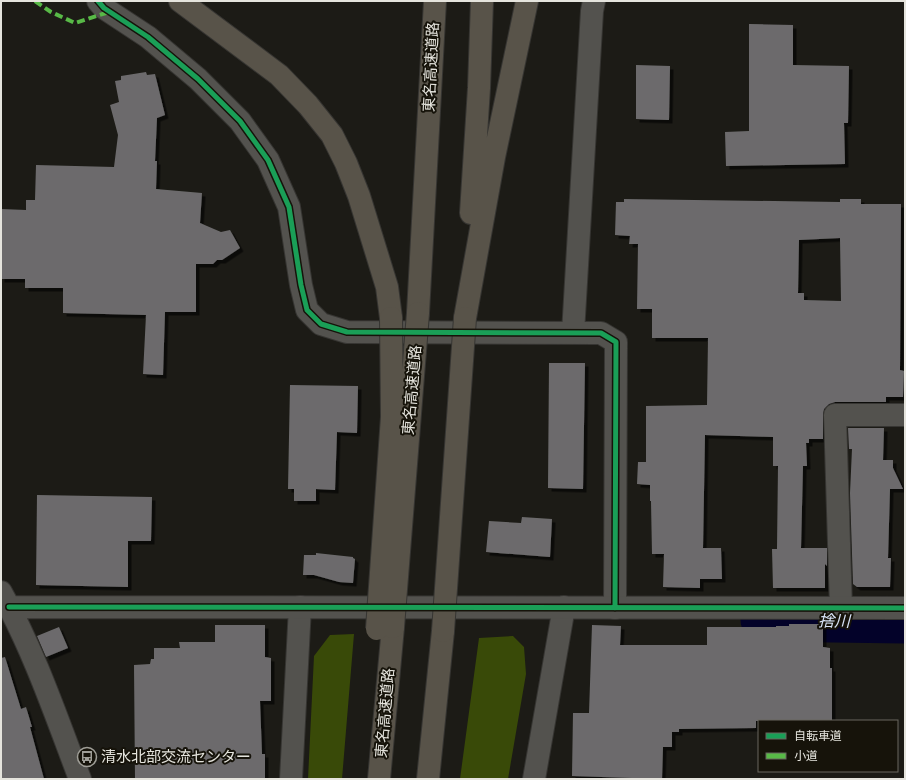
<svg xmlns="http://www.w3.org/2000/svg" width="906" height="780" font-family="Karla,'Noto Sans JP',sans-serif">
  <defs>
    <filter id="shadow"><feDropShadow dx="3.5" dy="3.5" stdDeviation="0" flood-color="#0009"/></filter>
  </defs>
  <rect width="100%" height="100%" fill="#1c1b16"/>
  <!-- forest -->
  <path fill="#394a08" d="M354 634 342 779H308L314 656 330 635Z
    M513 636 524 647 526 674 508 779H460L479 638Z"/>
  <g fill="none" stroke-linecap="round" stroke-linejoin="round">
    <!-- river -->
    <path stroke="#030229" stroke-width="43" d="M762 620 905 622"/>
  </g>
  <!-- building -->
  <path fill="#6c6b6c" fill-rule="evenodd" filter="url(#shadow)" d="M749 24 793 25V65L849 66 848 123H844L845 164 726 166 725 132 749 131Z
    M636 65 670 66 669 120 636 119Z
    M146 72 147 75 155 74 165 115 157 118 155 161H157L156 189 202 193 200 223 221 232 230 230 240 248 222 260H217L213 264H196V312H165L163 375 143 374 146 315 63 313V288H25V279H1V209L26 210V200H35L36 165 114 167 118 135 110 105 119 102 115 81 121 80V76Z
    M624 199 840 202V199H861V204H901L900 370 904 371 903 397H886V402H835L829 404 824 409 823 415V439H809V443H806L807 466H803L801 548H827V566L825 564V588H773L772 549H777L778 466H773V437L705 435 703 548H721L722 579H700V588L663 587 664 554H652L651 501H650V485L637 484 638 462H646V406L707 405 708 338H652V309H637L638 244H629L630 236 615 235 616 202H624ZM840 238 841 301 804 300V293H798L799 240Z
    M549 363H585L583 489 548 488Z
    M290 385 358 386 357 433 337 432 335 490 316 489V501H294V489H288Z
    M848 428H884L883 460H893V468L903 489H890L888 558H891L890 587H857L853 584 850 493 852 449H849Z
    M37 495 152 497 151 541H128V587L36 585Z
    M522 517 552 519 550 557 486 552 489 521 521 523Z
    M316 553 353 557V558L355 559 353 583 339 582 314 575H303L304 555H316Z
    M789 624H823V647L830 648V668H832V721H756V728L679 729V732H672V747H663L662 779 572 776 573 713H589L592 625 621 626 620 645H707V627H776V626H789Z
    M215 625H265V657L271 658V701H260L262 754H265V779H135L134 665 150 664 151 659H154V648H180L179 642H215Z
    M59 627 68 648 46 657 37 636Z
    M5 657 21 709 26 707 32 727H30L44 779H1V658Z"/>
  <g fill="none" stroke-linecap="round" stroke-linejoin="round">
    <defs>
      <path id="minor" d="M98 1 104 8 148 37 198 79 240 121 268 160 289 207 301 285 307 310 321 324 347 332 601 333 616 342 615 608
        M573 333 592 11 594 1
        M841 608 835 415H905
        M291 779 300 607
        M534 779 564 607"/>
      <path id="tertiary" d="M1 592C34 651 56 716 80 779
        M9 607 905 608"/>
      <path id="motorway" d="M180 1 279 75 308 105 332 135 346 163 359 196 387 287 391 318
        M471 213 479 88 482 1
        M418 313 435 1
        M465 318 494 157 527 1
        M379 779 393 627
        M428 779 443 631"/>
    </defs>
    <!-- minor casing -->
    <use href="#minor" stroke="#363532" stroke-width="24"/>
    <!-- tertiary casing -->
    <use href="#tertiary" stroke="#363532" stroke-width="24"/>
    <!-- motorway casing -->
    <use href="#motorway" stroke="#363532" stroke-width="24"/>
    <!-- minor -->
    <use href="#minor" stroke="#53524e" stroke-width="22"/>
    <!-- tertiary -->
    <use href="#tertiary" stroke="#53524e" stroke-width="22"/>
    <!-- motorway -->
    <use href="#motorway" stroke="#585349" stroke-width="22"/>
    <defs>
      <path id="motorway-bridge" d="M393 627 418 313
        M377 629 392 417 391 318
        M443 631 465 318"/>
    </defs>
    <!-- motorway-bridge casing -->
    <use href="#motorway-bridge" stroke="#363532" stroke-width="24" stroke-linecap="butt"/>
    <!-- motorway-bridge -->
    <use href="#motorway-bridge" stroke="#585349" stroke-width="22"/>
    <!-- quiet -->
    <path stroke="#58b947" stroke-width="4" stroke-dasharray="8 4" stroke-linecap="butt" d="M35 1 51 12 75 23 109 12"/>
    <defs>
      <path id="cycleway" d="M98 1 104 8 148 37 198 79 240 121 268 160 289 207 301 285 307 310 321 324 347 332 601 333 616 342 615 608
        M9 607 905 608"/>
    </defs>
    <!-- cycleway casing -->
    <use href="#cycleway" stroke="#16130a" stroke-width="8"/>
    <!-- cycleway -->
    <use href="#cycleway" stroke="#1a9f57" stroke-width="5"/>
  </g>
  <!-- icons -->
  <defs>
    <symbol id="bus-ring" viewBox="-11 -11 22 22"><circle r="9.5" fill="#16130a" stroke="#9f9e97" stroke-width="1.5"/><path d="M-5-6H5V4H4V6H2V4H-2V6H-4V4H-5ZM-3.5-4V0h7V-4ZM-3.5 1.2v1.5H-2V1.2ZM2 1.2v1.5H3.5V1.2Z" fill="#9f9e97"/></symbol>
  </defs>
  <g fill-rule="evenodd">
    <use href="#bus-ring" x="76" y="746" width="22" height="22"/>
  </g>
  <g text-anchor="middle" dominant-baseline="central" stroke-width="4" stroke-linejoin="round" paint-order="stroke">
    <!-- street labels -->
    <g font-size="15" fill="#e5e4dd" stroke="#16130a">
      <text transform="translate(431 67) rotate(-87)">東名高速道路</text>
      <text transform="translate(412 390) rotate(-85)">東名高速道路</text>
      <text transform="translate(385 713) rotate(-85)">東名高速道路</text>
    </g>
    <!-- poi labels -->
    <g font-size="15" fill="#e5e4dd" stroke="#16130a" text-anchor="start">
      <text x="101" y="757">清水北部交流センター</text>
    </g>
    <!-- water labels -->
    <g font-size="16" font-style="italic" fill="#d6e2f6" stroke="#16130a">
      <text transform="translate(834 621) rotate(1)">捨川</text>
    </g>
  </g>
  <!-- border -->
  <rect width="906" height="780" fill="none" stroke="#e5e4dd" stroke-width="4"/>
  <!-- legend -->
  <rect x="758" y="720" width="140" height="52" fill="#16130a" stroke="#69675e"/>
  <rect x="766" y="733" width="20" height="6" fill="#1a9f57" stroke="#69675e"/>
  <text x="794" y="740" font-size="12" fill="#e5e4dd">自転車道</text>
  <rect x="766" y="753" width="20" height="6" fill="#58b947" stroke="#69675e"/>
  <text x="794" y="760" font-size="12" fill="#e5e4dd">小道</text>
</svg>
